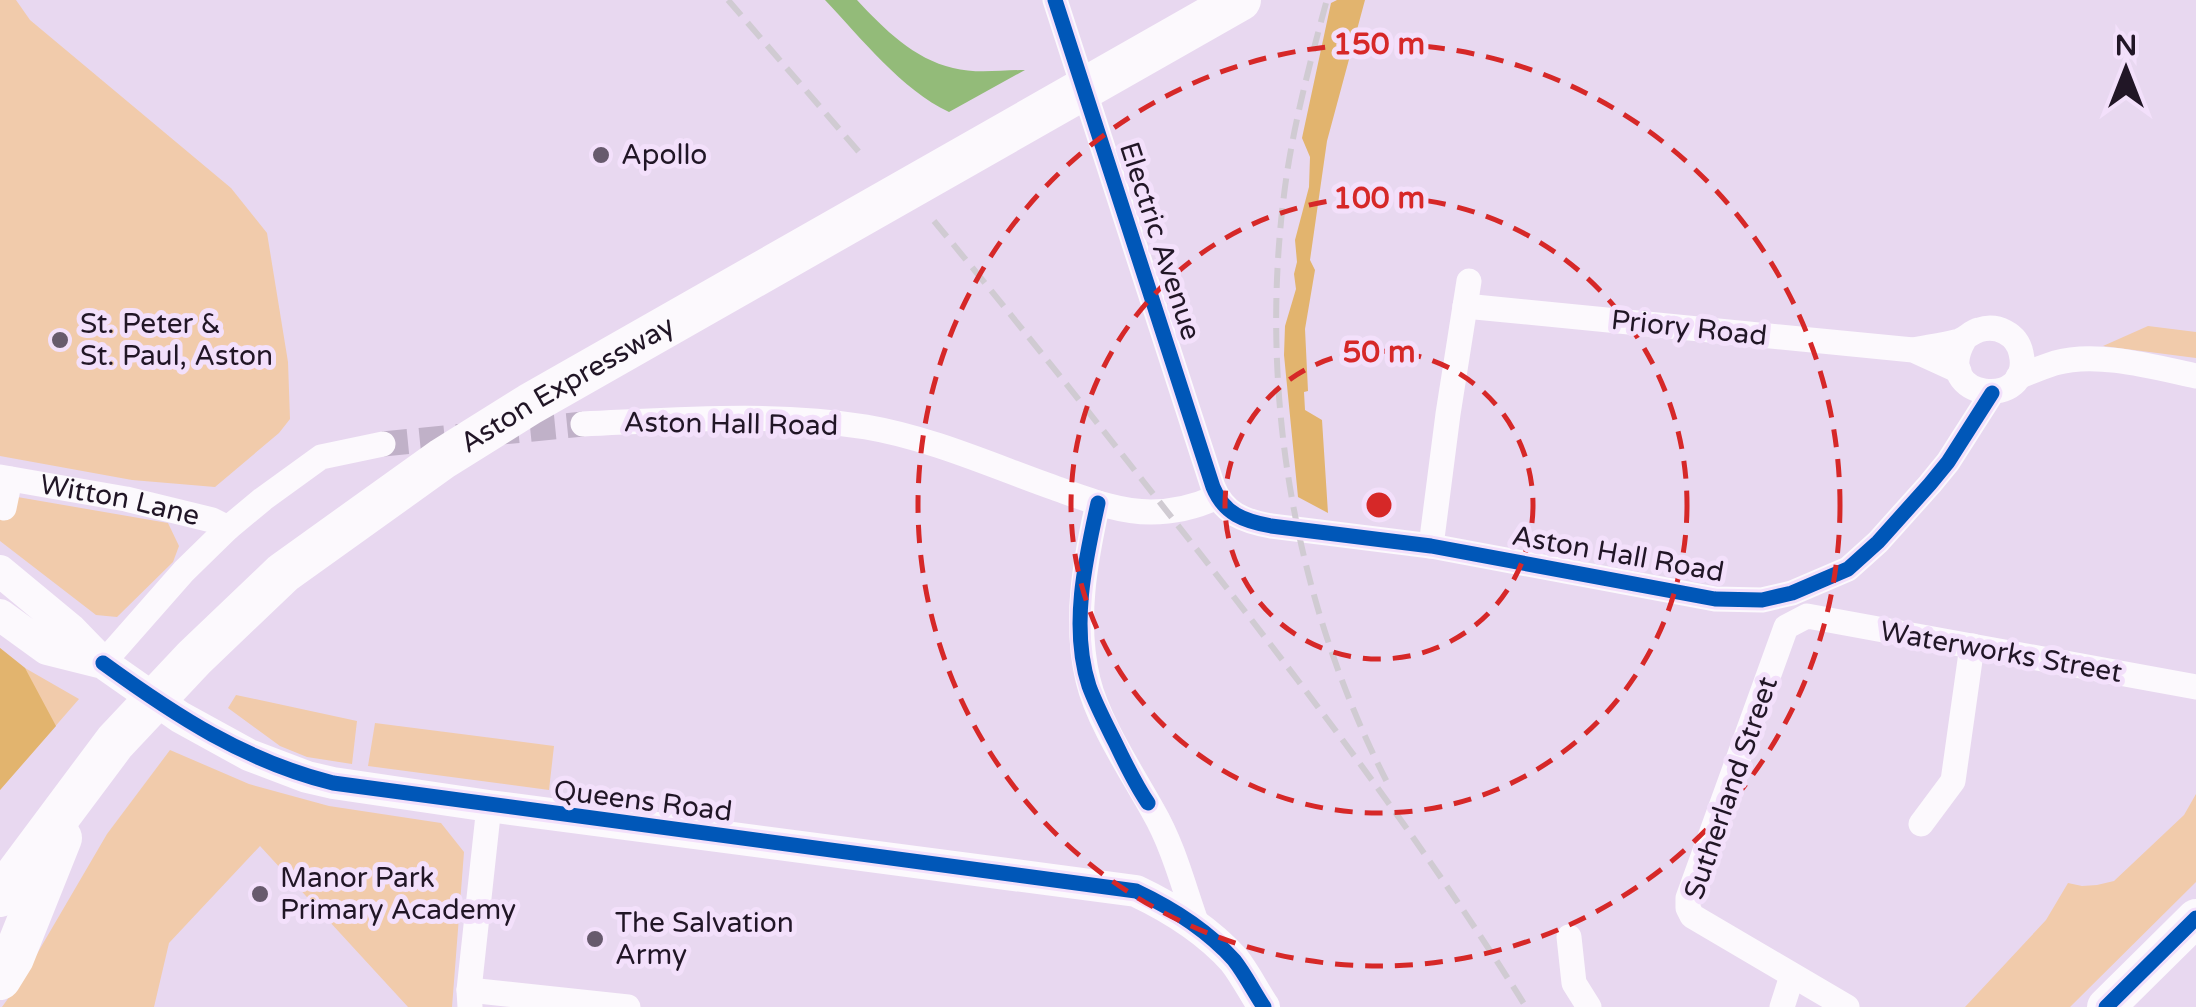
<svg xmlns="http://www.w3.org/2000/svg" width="2196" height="1007" font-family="'Varela Round',sans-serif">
  <rect width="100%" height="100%" fill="#e8d8f0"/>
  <!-- green -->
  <path fill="#f1cbab" d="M0 0H16L30 20 231 188 267 233 288 362 290 419 279 433 215 487 132 480 0 456Z
    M2148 326 2196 332V358L2103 346Z
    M0 494 168 523 179 546 173 562 117 617 96 615 0 541Z
    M0 648 25 668 79 699 0 790Z
    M236 695 357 721 352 764 307 757 280 746 228 708Z
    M375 723 554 746 549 790 368 766Z
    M170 750 249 784 329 806 441 823 464 852 452 1007H408L260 846 169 943 154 1007H2L24 976 107 834Z
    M2196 794V882L2070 1007H1965L2046 920 2068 883 2082 886 2097 885 2114 881 2184 815Z"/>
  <!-- forest -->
  <path fill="#e2b46e" d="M1337 0H1365L1327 141 1310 260 1315 270 1305 329 1308 391 1304 392 1305 410 1322 420 1328 513 1298 497 1284 355 1285 326 1296 289 1294 274 1297 262 1295 240 1309 187 1310 157 1302 138 1331 3Z
    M0 648 25 668 56 726 0 790Z"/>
  <!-- water -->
  <path fill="#93bb79" d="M825 0H857C884 29 914 59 953 68 975 74 1002 70 1025 70L949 112C902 90 861 38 825 0Z"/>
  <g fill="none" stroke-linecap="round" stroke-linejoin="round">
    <!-- street-tunnel -->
    <path stroke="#c0b1c8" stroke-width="25" stroke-dasharray="25 12" stroke-linecap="butt" d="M383 444 583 424"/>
    <!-- street -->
    <g stroke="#fcf9fd" stroke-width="25">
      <path d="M1055 0 1213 487C1224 514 1244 521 1271 526L1431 546 1715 599 1762 600 1792 593 1848 569 1878 542 1930 484 1948 462 1992 393"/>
      <path d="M1465 306 1913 350 1959 371"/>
      <path d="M1913 350C1928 347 1944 345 1959 341 1967 338 1971 332 1979 330 1997 324 2017 334 2021 353 2035 411 1929 401 1964 340"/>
      <path d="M2018 377C2030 372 2043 367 2055 363 2097 351 2154 367 2196 376"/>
      <path d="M583 424C677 420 773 412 866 427 931 438 993 466 1055 488 1086 499 1118 512 1151 512 1175 512 1195 507 1217 497"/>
      <path id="s1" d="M0 477 126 499 212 520 228 528"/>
      <path d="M1098 503C1085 561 1074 621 1088 680 1098 722 1132 773 1153 811 1174 847 1184 889 1198 927"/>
      <path d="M4 508 10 479"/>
      <path d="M1431 546 1448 414 1469 281"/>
      <path d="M103 663 184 571 228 528 263 499 321 457 383 444"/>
      <path d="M1921 824 1953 781 1972 646"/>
      <path d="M1569 937 1574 983 1589 1007"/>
      <path d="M469 990 628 1007"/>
      <path d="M470 1007 469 990 489 806"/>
      <path d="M1782 1007 1792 976"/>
      <path d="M1847 1007 1692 916 1688 908V898L1786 627 1807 616 2196 687"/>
    </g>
    <!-- secondary -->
    <path stroke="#fcf9fd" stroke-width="32" d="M0 571 70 629 103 663 180 717 249 755 307 777 333 783 489 806 1136 891C1172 908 1207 930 1234 960 1245 974 1254 992 1264 1007
      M0 615 47 649 103 663"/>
    <!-- primary -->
    <path stroke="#fcf9fd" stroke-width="38" d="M2106 1007 2196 918"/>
    <!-- highway -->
    <g stroke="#fcf9fd" stroke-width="42">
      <path id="s2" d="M0 896 115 742 194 658 283 573 442 459 530 404 1240 0"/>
      <path d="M0 979 13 958 61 838"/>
    </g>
    <!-- rail -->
    <path stroke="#d0cbd2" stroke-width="6" stroke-dasharray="20 10" stroke-linecap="butt" d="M728 0 865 159
      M1326 3C1311 59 1296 115 1287 173 1256 382 1292 598 1389 786
      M934 221C1005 307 1074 393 1143 481 1277 651 1411 823 1526 1007"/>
    <defs>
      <path id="cycleway" d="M1055 0 1213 487C1224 514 1244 521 1271 526L1431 546 1715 599 1762 600 1792 593 1848 569 1878 542 1930 484 1948 462 1992 393
        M1098 503C1085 561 1070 628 1089 686 1096 705 1106 724 1115 742 1125 763 1135 784 1148 803
        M103 663C176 716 245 761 333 783L1136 891C1172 908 1207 930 1234 960 1245 974 1254 992 1264 1007
        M2106 1007 2196 918"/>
    </defs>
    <!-- cycleway casing -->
    <use href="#cycleway" stroke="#f3e0fb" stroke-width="21"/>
    <!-- cycleway -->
    <use href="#cycleway" stroke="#0057b8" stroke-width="15"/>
  </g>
  <!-- distance rings -->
  <g fill="none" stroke="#d62828" stroke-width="5" stroke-dasharray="18 12">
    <circle cx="1379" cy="505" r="154"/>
    <circle cx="1379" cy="505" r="308"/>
    <circle cx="1379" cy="505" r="461"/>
  </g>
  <!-- markers -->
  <g fill="#675a6d" stroke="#f3e0fb" stroke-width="4">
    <circle cx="601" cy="155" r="10"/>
    <circle cx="60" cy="340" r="10"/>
    <circle cx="260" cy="894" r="10"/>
    <circle cx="595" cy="939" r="10"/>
  </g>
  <g text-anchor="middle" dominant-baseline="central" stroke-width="10" stroke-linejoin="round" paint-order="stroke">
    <!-- poi labels -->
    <g font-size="28" fill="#211626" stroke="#f3e0fb" text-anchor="start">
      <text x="621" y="155">Apollo</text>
      <text x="80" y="324">St. Peter &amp;<tspan x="80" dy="32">St. Paul, Aston</tspan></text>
      <text x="280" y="878">Manor Park<tspan x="280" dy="32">Primary Academy</tspan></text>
      <text x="615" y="923">The Salvation<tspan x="615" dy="32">Army</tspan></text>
    </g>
    <!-- street labels -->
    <g font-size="28" fill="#211626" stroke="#f3e0fb">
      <text transform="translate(1160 241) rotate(72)">Electric Avenue</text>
      <text transform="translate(1689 328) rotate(6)">Priory Road</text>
      <text stroke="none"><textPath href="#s2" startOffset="772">Aston Expressway</textPath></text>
      <text transform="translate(731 424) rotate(1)">Aston Hall Road</text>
      <text stroke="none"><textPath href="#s1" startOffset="122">Witton Lane</textPath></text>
      <text transform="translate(1618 554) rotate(10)">Aston Hall Road</text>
      <text transform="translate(2001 652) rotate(10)">Waterworks Street</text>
      <text transform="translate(1731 788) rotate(-71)">Sutherland Street</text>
      <text transform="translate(643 801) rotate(7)">Queens Road</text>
    </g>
  </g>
  <circle cx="1379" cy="505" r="15" fill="#d62828" stroke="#f3e0fb" stroke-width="5"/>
  <g font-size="30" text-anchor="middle" font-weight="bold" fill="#d62828" stroke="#f3e0fb" stroke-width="10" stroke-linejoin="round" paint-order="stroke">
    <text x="1379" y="54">150 m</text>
    <text x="1379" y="208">100 m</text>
    <text x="1379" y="362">50 m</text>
  </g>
  <!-- north arrow -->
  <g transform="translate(2126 70)" stroke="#f3e0fb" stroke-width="8" paint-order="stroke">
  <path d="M0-8L18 38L0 25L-18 38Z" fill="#211626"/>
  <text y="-15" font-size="28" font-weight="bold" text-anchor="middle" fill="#211626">N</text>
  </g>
</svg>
